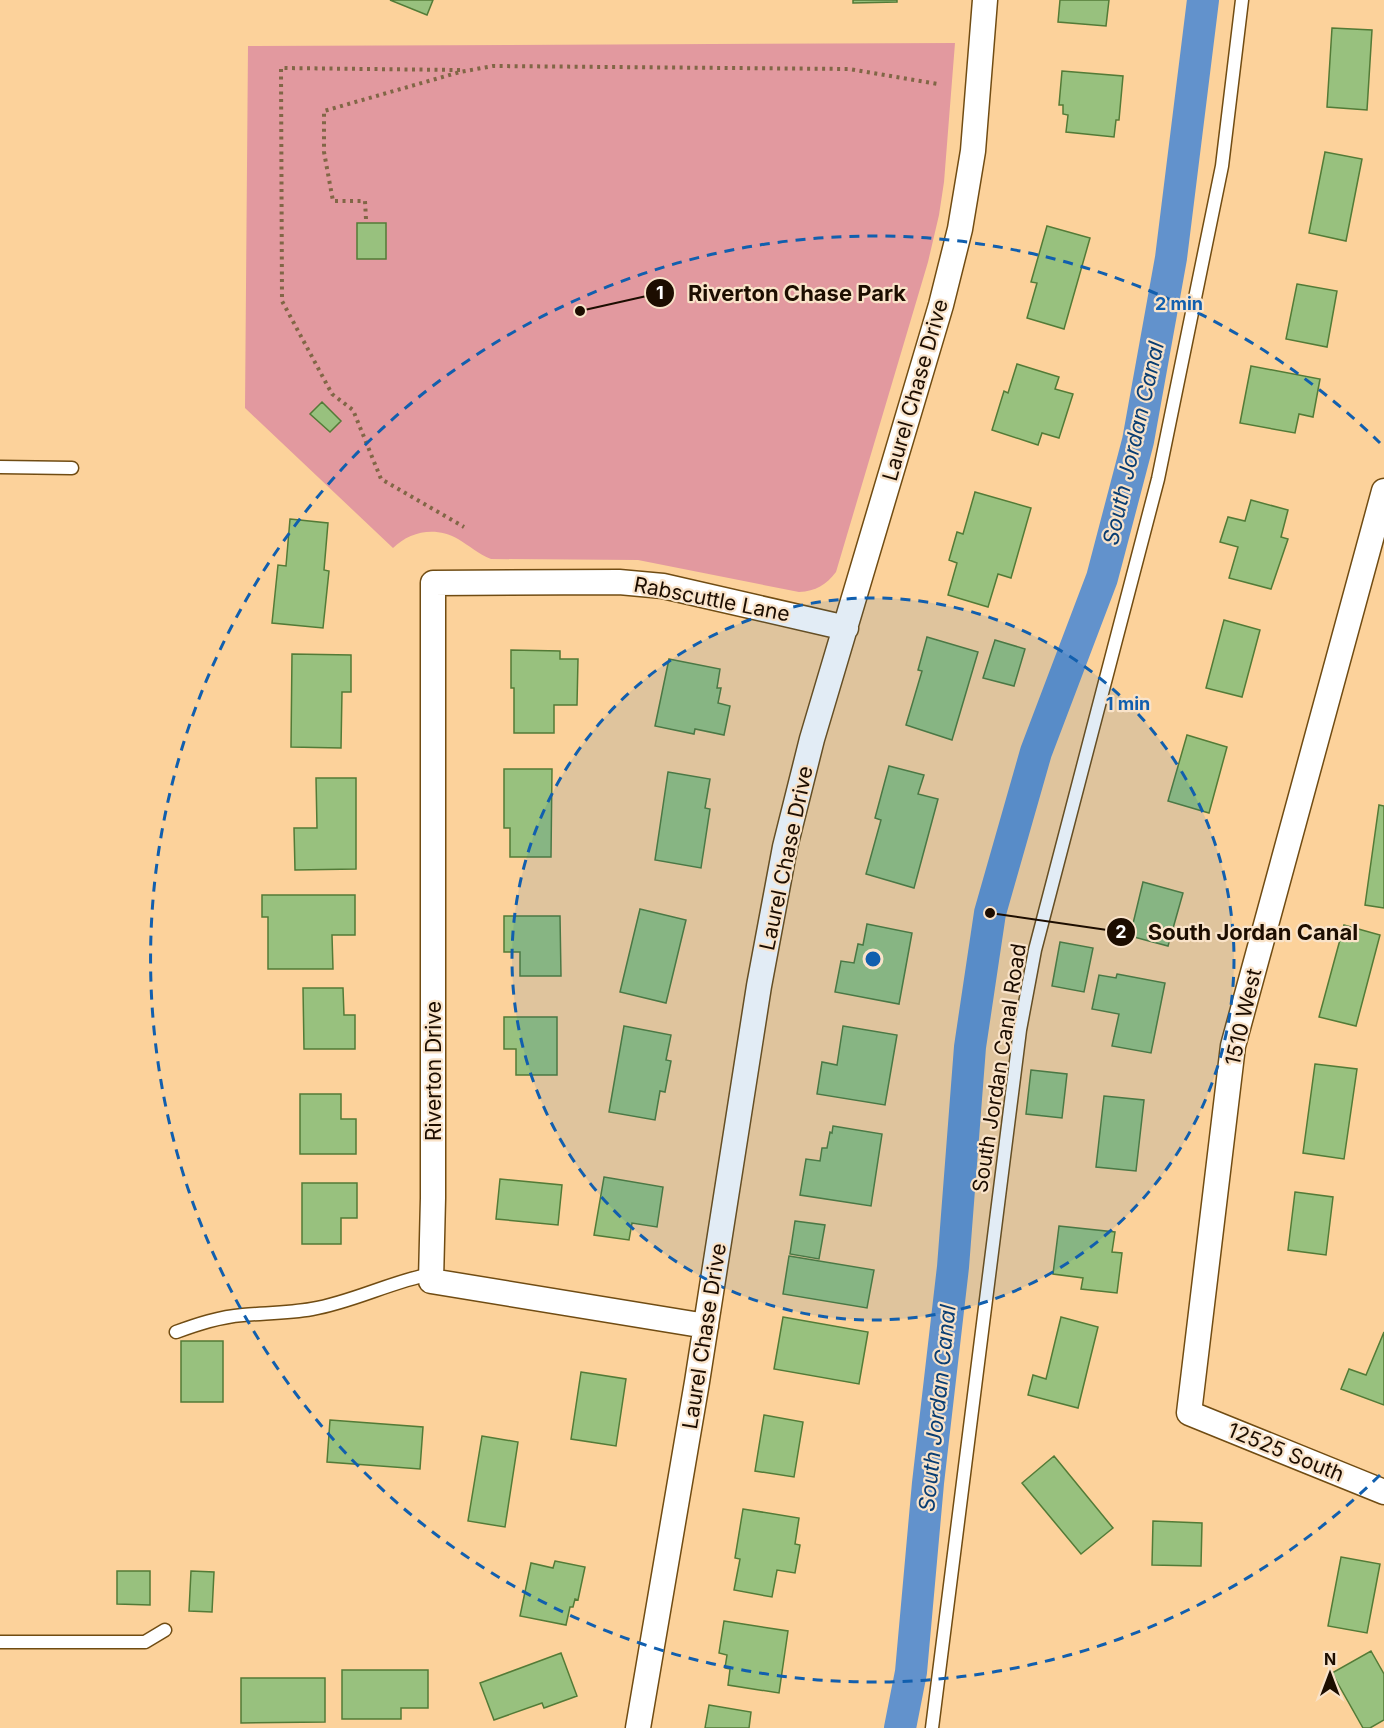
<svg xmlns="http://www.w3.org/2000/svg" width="1384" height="1728" font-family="Inter,sans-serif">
  <rect width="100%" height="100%" fill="#fcd29b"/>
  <!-- green -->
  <path fill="#e2999f" d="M955 43 944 182 939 215 928 262 836 572C826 585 816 591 799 592L638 560 491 559C478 554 470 546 458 539 436 526 410 531 393 548L245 408 248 46Z"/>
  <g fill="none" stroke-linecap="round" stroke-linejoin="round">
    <!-- canal -->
    <path stroke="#6292cc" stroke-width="32" d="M900 1728 911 1672 928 1483 953 1267 970 1047 990 913 1036 752 1102 578 1138 441 1171 258 1203 0"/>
  </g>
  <!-- building -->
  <path fill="#98c17e" stroke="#537b37" stroke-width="1.5" d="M390 0H433L427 15Z
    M853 0H897V2L853 3Z
    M1060 0H1109L1106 26 1058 22Z
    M1332 28 1372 30 1367 110 1327 107Z
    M1062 71 1123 76 1119 120H1116L1114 137 1066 132 1068 115 1063 114V105H1059Z
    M1325 152 1362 159 1346 241 1309 233Z
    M357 223H386V259H357Z
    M1047 226 1090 238 1064 329 1027 318 1037 283 1031 282Z
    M1297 284 1337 291 1327 347 1286 339Z
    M1017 364 1059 377 1055 389 1073 394 1059 438 1042 433 1038 445 992 430 1004 391 1008 393Z
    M1251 366 1320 379 1313 417 1299 414 1295 433 1240 423Z
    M322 402 341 421 330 432 310 414Z
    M975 492 1031 508 1011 578 998 574 988 607 948 595 957 563 949 560 957 532 963 534Z
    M1251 500 1288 510 1281 537 1288 539 1271 589 1229 578 1238 547 1220 542 1228 517 1245 521Z
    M290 519 328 523 324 570 329 571 323 628 272 623 278 565 286 566Z
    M1224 620 1260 630 1242 697 1206 688Z
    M927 637 978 652 952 740 906 725 922 671 918 670Z
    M995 640 1025 649 1014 686 983 678Z
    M511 650 560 651V659H578L577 705H554V733H514V688H511Z
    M292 654 351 655V692H342L341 748 291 747Z
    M669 659 720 669 717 688H721L718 703 730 706 724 735 695 729 694 734 655 726Z
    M1187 735 1227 747 1209 813 1168 801Z
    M889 766 924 775 918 794 938 799 914 888 866 874 881 820 875 818Z
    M504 769H552L551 857H510V828H504Z
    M668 772 710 779 705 808 710 809 701 868 655 860Z
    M316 778H356V869L295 870 294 828H317Z
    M1379 805 1384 806V908L1365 905Z
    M1143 882 1183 893 1168 946 1130 936Z
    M262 895H355V935H332L333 969H268V917H262Z
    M640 909 686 920 666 1003 620 992Z
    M504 916H560L561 976H520V952H504Z
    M867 924 912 933 899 1004 835 992 841 961 854 963 858 944 863 945Z
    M1344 925 1380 935 1356 1026 1319 1017Z
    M1060 942 1093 948 1084 992 1052 986Z
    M1117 974 1165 983 1151 1053 1112 1046 1119 1014 1092 1009 1099 975 1116 978Z
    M303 988H343L344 1015H355V1049H304Z
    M504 1017H557V1075H516V1049H504Z
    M624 1026 671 1035 666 1060 671 1061 665 1092 660 1091 655 1120 609 1112Z
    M843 1026 897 1035 885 1105 817 1094 822 1062 837 1065Z
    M1315 1064 1357 1069 1344 1159 1303 1153Z
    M1031 1070 1067 1074 1062 1118 1026 1114Z
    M300 1094H341V1119H356V1154H300Z
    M1104 1096 1144 1100 1136 1171 1096 1167Z
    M833 1126 882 1134 871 1206 800 1195 806 1159 820 1161 822 1148H827L830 1132 832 1133Z
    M604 1177 663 1187 657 1227 632 1223 629 1240 594 1235Z
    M500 1179 562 1185 558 1225 496 1219Z
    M302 1183H357V1218H341V1244H302Z
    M1295 1192 1333 1197 1326 1255 1288 1250Z
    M795 1221 825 1225 819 1259 790 1254Z
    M1059 1226 1115 1232 1112 1252 1122 1253 1117 1293 1081 1289 1083 1278 1053 1274Z
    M789 1256 874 1270 867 1308 783 1294Z
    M783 1317 868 1332 859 1384 774 1369Z
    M1061 1317 1098 1327 1078 1408 1028 1395 1033 1375 1046 1379Z
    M1384 1332V1405L1341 1389 1349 1369 1366 1375Z
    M181 1341H223V1402H181Z
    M581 1372 626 1379 616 1446 571 1439Z
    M764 1415 803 1422 794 1477 755 1471Z
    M330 1420 423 1427 420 1469 327 1462Z
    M482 1436 518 1442 505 1527 468 1521Z
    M1054 1456 1113 1528 1081 1554 1022 1483Z
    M743 1509 799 1518 795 1544 800 1545 795 1573 777 1570 772 1597 734 1590 740 1559 735 1558Z
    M1153 1521 1202 1523 1201 1566 1152 1565Z
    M1341 1557 1380 1564 1367 1633 1328 1626Z
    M555 1561 585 1567 578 1600 575 1599 573 1607H570L566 1625 520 1616 531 1563 553 1568Z
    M117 1571H150V1605L117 1604Z
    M191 1571 214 1572 212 1612 189 1611Z
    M724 1621 788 1631 779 1693 728 1685 730 1669 725 1668 727 1655 719 1653Z
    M1371 1651 1384 1674V1720L1370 1728H1363L1332 1673Z
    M561 1653 577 1696 544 1708 542 1703 494 1720 480 1683Z
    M342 1670H428V1708H401V1719H342Z
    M241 1678H325V1722L241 1723Z
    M709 1705 751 1712 749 1728H705Z"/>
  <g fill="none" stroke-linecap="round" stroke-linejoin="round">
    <defs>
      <path id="service" d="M0 467 72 468
        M176 1332C198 1324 219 1317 243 1315 266 1313 289 1313 312 1309 353 1302 390 1282 431 1274
        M0 1642H145L165 1630
        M932 1728 1020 1030 1035 950 1158 479 1222 166 1242 0"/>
      <path id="minor" d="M1384 491 1233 1046 1189 1413 1384 1492
        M706 1326 431 1281 433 1198V583L619 582 663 586 846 628
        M638 1728 697 1382 759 986 785 847 812 739 941 305 960 229 973 151 985 0"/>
    </defs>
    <!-- service casing -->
    <use href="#service" stroke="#704c13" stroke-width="15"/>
    <!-- minor casing -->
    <use href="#minor" stroke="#704c13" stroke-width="27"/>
    <!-- path -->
    <path stroke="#816646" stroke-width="4" stroke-dasharray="3 4.5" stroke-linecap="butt" d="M460 70 281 68 282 301 332 394 353 410 381 479 464 527
      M366 219 365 201H333L324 152V111L460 72 493 66 849 69 938 84"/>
    <!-- service -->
    <use href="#service" stroke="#fff" stroke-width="12"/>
    <!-- minor -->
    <use href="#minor" stroke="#fff" stroke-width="24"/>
  </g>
  <!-- distance rings -->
  <circle cx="873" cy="959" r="361" fill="#115fae" fill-opacity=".12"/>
  <g fill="none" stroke="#115fae" stroke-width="3" stroke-dasharray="10 8">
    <circle cx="873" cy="959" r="361"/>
    <path d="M1380 1475A723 723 0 1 1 1380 443"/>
  </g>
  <g text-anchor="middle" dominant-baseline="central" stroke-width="4.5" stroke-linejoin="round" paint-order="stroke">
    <!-- street labels -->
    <g font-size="21" fill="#1c0d00" stroke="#f9e3c9">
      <text transform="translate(915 390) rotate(-74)">Laurel Chase Drive</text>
      <text transform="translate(712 599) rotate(11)">Rabscuttle Lane</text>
      <text transform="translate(786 858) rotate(-78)">Laurel Chase Drive</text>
      <text transform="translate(1243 1017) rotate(-77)">1510 West</text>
      <text transform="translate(999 1068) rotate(-81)">South Jordan Canal Road</text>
      <text transform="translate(433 1071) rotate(-90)">Riverton Drive</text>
      <text transform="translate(704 1336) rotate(-81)">Laurel Chase Drive</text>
      <text transform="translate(1286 1452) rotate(22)">12525 South</text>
    </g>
    <!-- water labels -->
    <g font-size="22" font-style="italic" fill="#093d72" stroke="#f9e3c9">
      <text transform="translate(1133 443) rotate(-77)">South Jordan Canal</text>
      <text transform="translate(937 1408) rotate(-84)">South Jordan Canal</text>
    </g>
  </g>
  <circle cx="873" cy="959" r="9" fill="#115fae" stroke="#f9e3c9" stroke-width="3"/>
  <g font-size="18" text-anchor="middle" font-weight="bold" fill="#115fae" stroke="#f9e3c9" stroke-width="4.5" stroke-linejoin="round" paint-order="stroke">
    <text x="1179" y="310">2 min</text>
    <text x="1128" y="710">1 min</text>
  </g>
  <!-- callouts -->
  <path fill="none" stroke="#1c0d00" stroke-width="2" d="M580 311L660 293M990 913L1121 932"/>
  <g fill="#1c0d00" stroke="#f9e3c9" stroke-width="2">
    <circle cx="580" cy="311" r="6"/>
    <circle cx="990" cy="913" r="6"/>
    <circle cx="660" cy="293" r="15"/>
    <circle cx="1121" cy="932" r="15"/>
  </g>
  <g font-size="18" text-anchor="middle" font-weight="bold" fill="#fff">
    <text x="660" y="299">1</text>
    <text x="1121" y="938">2</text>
  </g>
  <g font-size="22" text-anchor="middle" font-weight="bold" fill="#1c0d00" stroke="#f9e3c9" stroke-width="4.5" stroke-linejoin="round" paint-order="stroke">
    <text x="797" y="301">Riverton Chase Park</text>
    <text x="1253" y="940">South Jordan Canal</text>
  </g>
  <!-- north arrow -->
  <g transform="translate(1330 1674)" stroke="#f9e3c9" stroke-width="4.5" paint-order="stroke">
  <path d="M0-4.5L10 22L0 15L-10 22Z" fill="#1c0d00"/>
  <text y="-9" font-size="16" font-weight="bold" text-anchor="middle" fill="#1c0d00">N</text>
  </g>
</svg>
